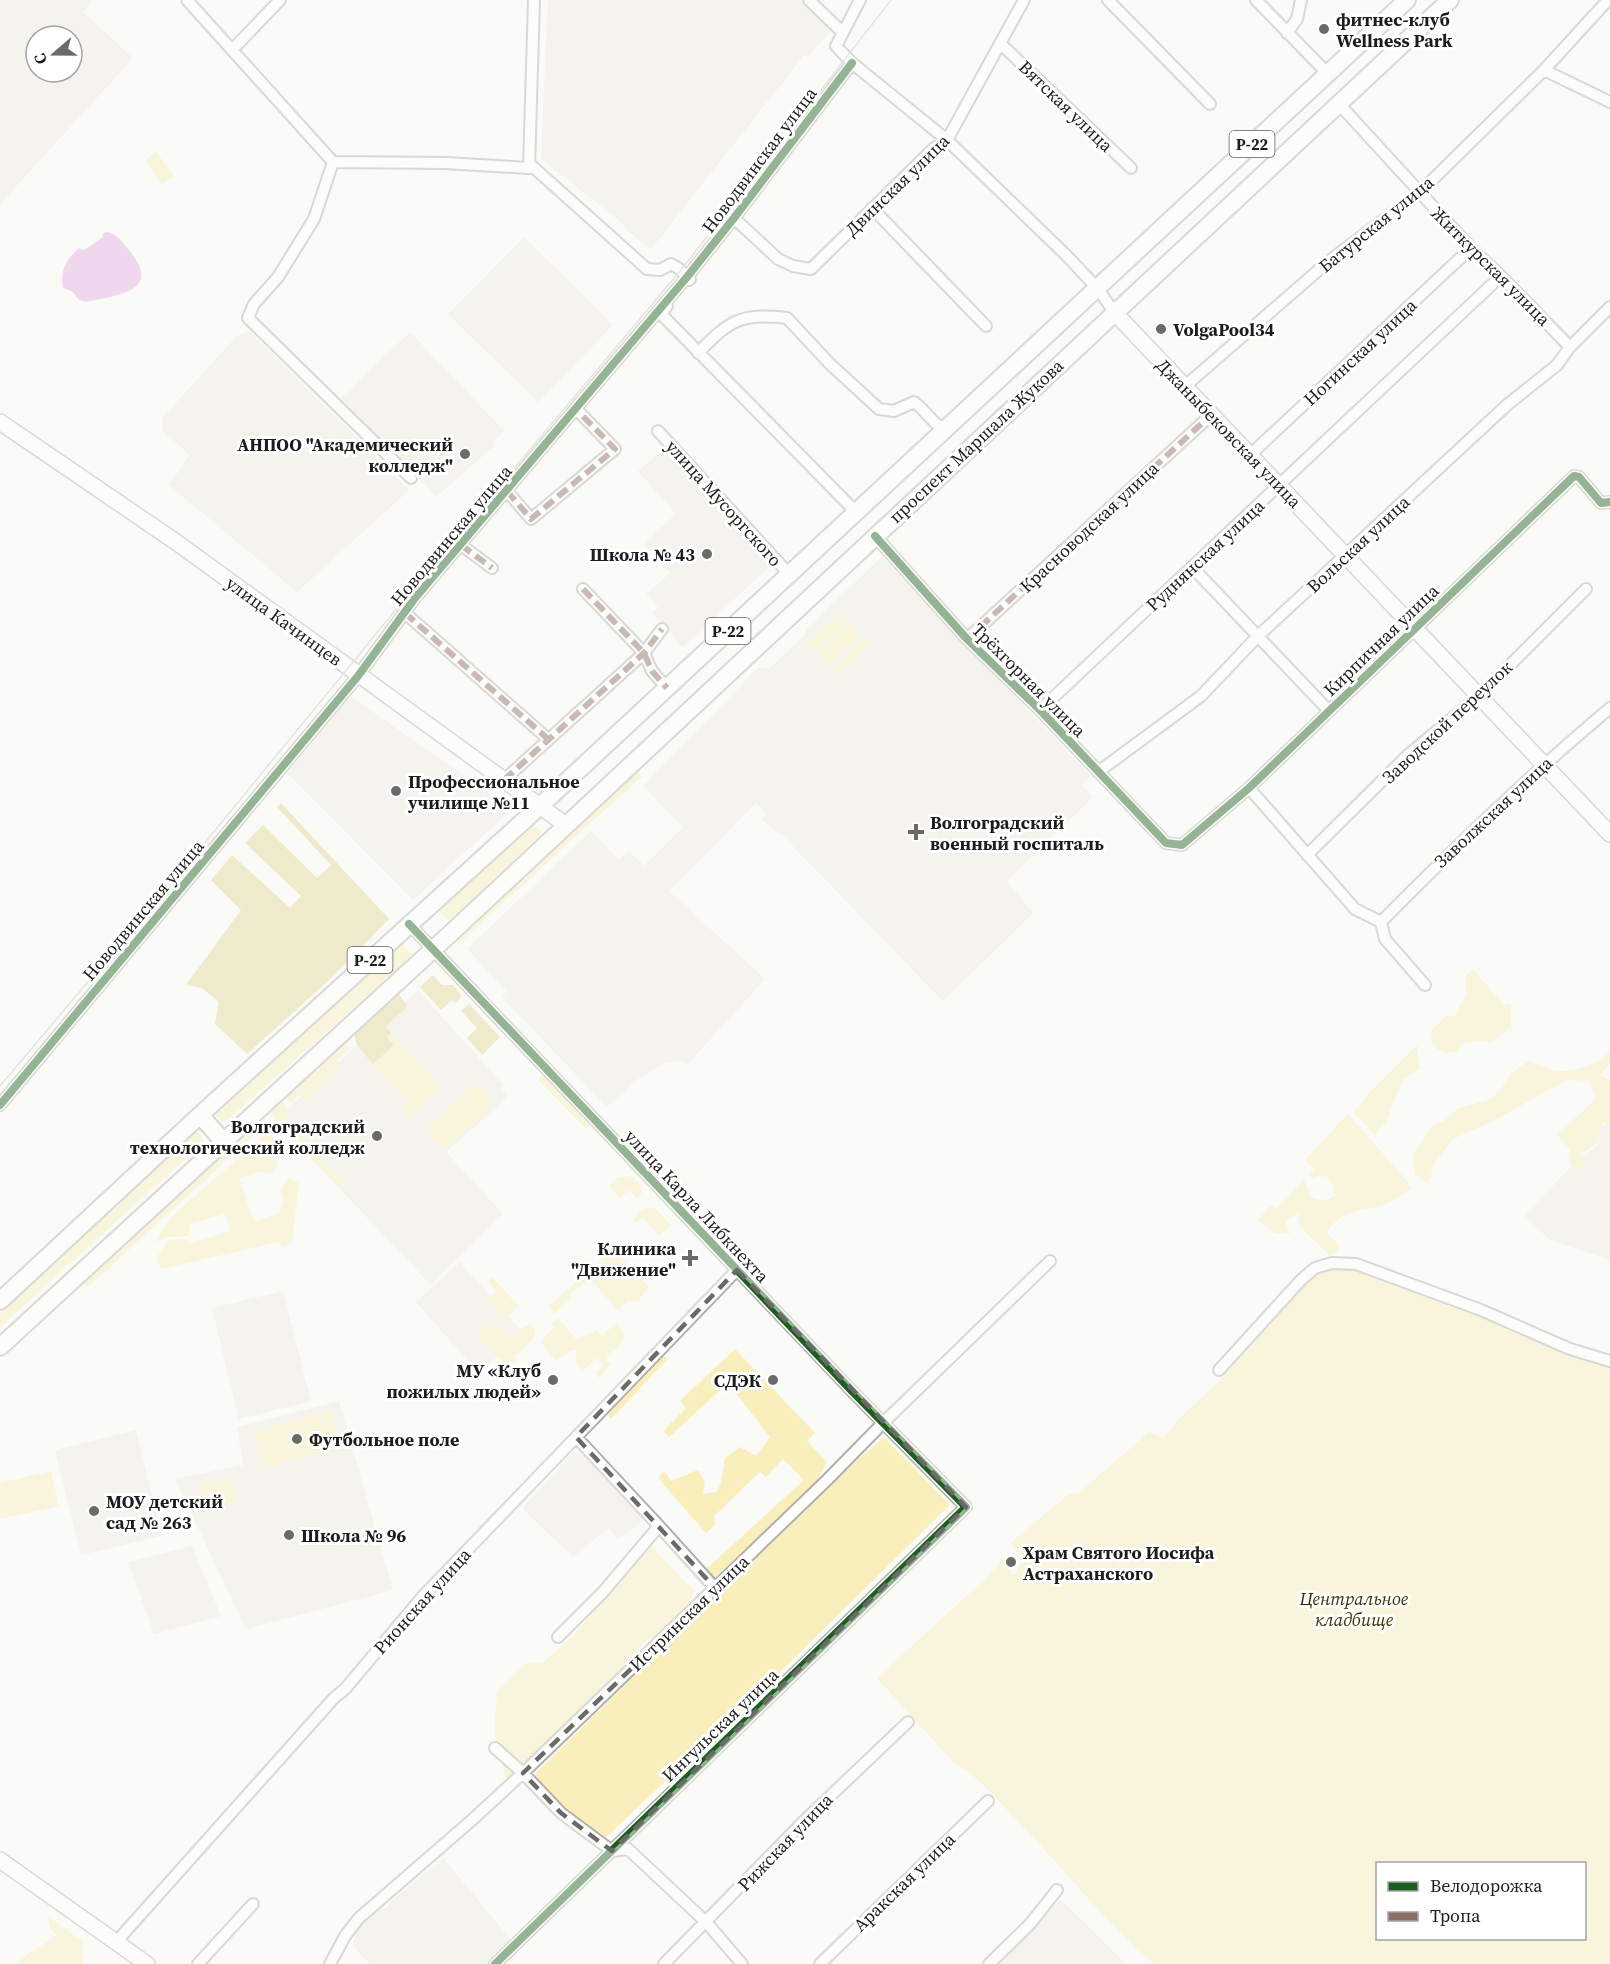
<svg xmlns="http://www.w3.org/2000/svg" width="1610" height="1964" font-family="'Source Serif 4',serif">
  <rect width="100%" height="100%" fill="#fafaf6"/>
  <!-- built -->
  <path fill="#edebe3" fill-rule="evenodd" d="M0 0H93L83 12 133 58 0 204ZM36 36H72V72H36Z
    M548 0H802L831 30 808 57 805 54 651 249 624 228 626 226 541 159Z
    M524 237 613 325 538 402 448 314Z
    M249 331 409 490 297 592 169 485 190 455 162 430V418L237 336Z
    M410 332 504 431 493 442 495 445 436 497 341 398Z
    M665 448 771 565 683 647 652 613 658 607 646 594 670 573 644 543 676 514 638 471Z
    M882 557 1091 776 1082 785 1093 797 1007 881 1033 913 943 1001 781 834 779 835 762 819 767 814 756 803 669 891 765 979 687 1065 680 1060 664 1063 635 1081 607 1107 502 997 507 991 467 949 591 831 619 860 629 851 644 866 683 827 643 786 759 667 769 669 805 635 806 629Z
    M350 696 512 809 413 900 287 773Z
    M418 990 503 1085 500 1088 508 1097 446 1152 503 1214 470 1245 431 1285 275 1120Z
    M1610 1122V1260L1550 1240 1524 1215 1583 1155 1599 1145 1600 1127Z
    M460 1262 523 1333 479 1373 416 1302Z
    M283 1291 311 1401 239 1419 212 1308Z
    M339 1401 393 1590 246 1629 175 1479 243 1465 237 1427Z
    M136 1430 162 1536 81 1555 55 1450Z
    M574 1451 593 1460 647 1518 618 1539 609 1528 573 1557 522 1508Z
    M192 1546 221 1616 154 1634 129 1562Z
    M443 1858 511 1940 486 1964H370L353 1946 356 1929 378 1910H383L389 1905V1903Z
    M1061 1900 1126 1964H992L1035 1925Z"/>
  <!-- green -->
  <path fill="#f9efbc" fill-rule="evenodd" d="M156 152 174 176 162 184 145 160Z
    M840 613 848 621 813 652 805 644Z
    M849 622 861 635 827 666 816 653Z
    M865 638 871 645 837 676 831 670Z
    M635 769 642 776 458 944 453 939Z
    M532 822 542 832 450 922 439 910Z
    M402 944 413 955 224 1123 214 1113Z
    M1473 969 1504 1005 1511 1004V1027L1490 1043 1480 1041 1460 1044 1458 1052 1445 1053 1432 1046 1431 1031 1446 1016H1456L1460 1005 1466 996V975Z
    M391 1033 441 1088C433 1095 418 1113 410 1117L404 1112 402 1106 406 1102 373 1064 393 1045 387 1037Z
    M345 1039 349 1049 336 1061 340 1071 317 1092 305 1099 300 1095 290 1103 283 1097Z
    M1417 1045 1420 1069 1402 1080 1387 1120 1375 1135 1354 1112 1369 1093Z
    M1610 1051V1062L1600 1075 1610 1080V1123H1602L1598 1143 1581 1154 1588 1167 1577 1172 1567 1157 1571 1150 1557 1135 1596 1099 1589 1081 1567 1080 1491 1122 1453 1139 1435 1162 1428 1184 1415 1175 1413 1154 1432 1126 1443 1122 1457 1109 1491 1099 1500 1091 1511 1073 1528 1061C1538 1064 1551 1071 1561 1071 1577 1071 1600 1063 1610 1051Z
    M544 1073 592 1123 586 1129 538 1080Z
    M473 1086C488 1088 495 1099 486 1113L442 1151 425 1130Z
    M282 1100 287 1107 285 1112 291 1119 290 1129 316 1146 321 1152 320 1158 324 1160 328 1171 339 1173 343 1181V1186L339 1188 275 1120 269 1112Z
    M1348 1114 1400 1173 1412 1189C1403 1195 1393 1201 1383 1205 1358 1213 1342 1208 1327 1233L1339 1245 1338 1252 1330 1256 1300 1227 1298 1214 1285 1221 1290 1234 1275 1233 1258 1220 1271 1205 1277 1209 1305 1179 1310 1197 1323 1201 1336 1195 1333 1191 1334 1185 1330 1182 1329 1177 1318 1176 1311 1178 1309 1176 1314 1169 1305 1160Z
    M255 1124 264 1126 88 1287 82 1280Z
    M269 1131 275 1142 277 1165 270 1174 261 1171 239 1178 254 1222 279 1213 284 1202 281 1191 287 1178 299 1182 292 1243 282 1247 279 1242 161 1269 156 1259 168 1240 188 1239 192 1243 231 1231 225 1214 191 1223 188 1236 169 1237 155 1242 171 1217Z
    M195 1132H199L204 1142 0 1327V1313Z
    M631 1176 643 1188 641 1194 637 1198 629 1190 620 1198 609 1186 618 1178Z
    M654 1207 671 1225 659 1236 643 1218 637 1223 633 1220 638 1215 637 1213Z
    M613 1249 649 1287 638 1301H627L618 1310 590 1279 569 1295 571 1298 555 1313 549 1306Z
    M1357 1268 1487 1307 1566 1341 1610 1354V1964H1154C1103 1920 1061 1866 1014 1817 995 1797 977 1775 953 1762L877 1678 998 1567 1000 1562 1003 1558 1012 1574 1016 1573 1024 1559 1010 1543 1069 1494 1080 1492 1149 1432 1163 1438 1179 1419 1219 1381 1305 1285 1322 1270ZM1378 1864H1584V1938H1378Z
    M492 1277 519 1306 505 1318H502L487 1301 496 1291 489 1282Z
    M558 1318 577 1340 597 1330 602 1336 617 1322 625 1335 616 1349 606 1357 611 1364 599 1378 595 1373 603 1365 597 1358 583 1370 576 1362V1351L573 1350 556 1360 542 1344 546 1335 555 1327 552 1323Z
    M485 1322 500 1328 509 1336 530 1324 536 1330 533 1339 515 1356 517 1361 500 1373 497 1368 503 1361C492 1353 483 1345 478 1332Z
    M735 1349 815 1433 807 1441 827 1462 813 1488 712 1580 704 1571 804 1480 783 1459 766 1477 760 1472 714 1516 715 1525 706 1533 658 1478 664 1471 671 1481 698 1470 705 1482 703 1494 716 1492 721 1484 725 1458 740 1447 756 1456 770 1437 728 1383 669 1437 663 1431 686 1408 680 1401Z
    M660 1352 668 1359 611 1419 604 1411Z
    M331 1410 341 1446 264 1469 253 1432Z
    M884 1437 950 1505 737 1714 604 1839 559 1805 535 1774 825 1488Z
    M51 1471 59 1506 0 1519V1483Z
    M231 1476 239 1500 205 1510 198 1486Z
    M650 1545 687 1584 695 1590 685 1611 660 1635 646 1640 625 1669 507 1782 494 1734 497 1692 526 1663 544 1662 573 1636 601 1602 613 1581Z
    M49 1917 83 1942 82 1964H17C28 1952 44 1945 57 1935L49 1928Z"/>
  <!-- forest -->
  <path fill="#e4d89c" d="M281 803 389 919 326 983 247 1054 215 1024 219 1002 202 988 186 985 241 910 211 880 232 855 290 908 301 896 245 843 263 825 317 878 331 865 277 807Z
    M433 975 442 985H453L462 996 455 1003 452 1000 441 1010 420 987Z
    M397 992 408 1006 386 1026 391 1033 387 1037 394 1045 373 1064 357 1045 353 1031Z
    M469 1004 500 1037 482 1055 467 1038 477 1028 461 1011Z"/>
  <!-- water -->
  <path fill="#e2b0e2" d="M107 232C117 234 122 242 129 250 154 281 139 291 105 298 98 299 89 303 82 301 76 299 76 295 72 291 69 290 66 289 63 288 60 270 66 260 79 248L84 250 103 237 102 234Z"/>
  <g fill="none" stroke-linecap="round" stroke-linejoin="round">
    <defs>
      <path id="minor" d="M187 0 333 162 445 163 529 168
        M534 0 529 168 532 166 647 269 660 270 671 264 678 268 690 279 689 280
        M809 0 842 32
        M860 0 836 46 852 63 947 140 1065 254 1098 289 1114 312
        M1108 0 1210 104
        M1256 0 1328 74
        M1287 33 1297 19 1301 0
        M1001 44 1131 168
        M232 50 280 0
        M1544 70 1610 102
        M1339 104 1471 248 1501 276 1570 347
        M333 162 314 219 278 277 254 304 248 318 411 478
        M872 208 986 326
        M734 218 778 259 793 266 811 269 933 149 947 140 1024 0
        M667 306 661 314 856 512
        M698 353C730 320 740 313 787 318L830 364 879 409 894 411 914 402 920 407 943 431
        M1184 387 1329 261 1419 193 1544 70 1608 0
        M658 431 789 574
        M1250 455 1471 248
        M507 491 531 519 615 449 576 409
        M875 536 967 639 1040 710 1166 843 1182 845 1249 788 1574 476 1579 477 1601 503 1610 502
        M461 545 492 568
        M1193 568 1329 711
        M583 589 644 653 652 671 667 688
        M405 613 548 739
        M967 639 1211 415
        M1040 710 1501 276
        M1098 772 1201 696 1257 637 1507 405 1557 365 1570 347 1610 307
        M504 780 644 653 662 629
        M1249 788 1355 909 1381 922 1385 939 1425 985
        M1307 855 1408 755 1479 696 1586 589
        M1381 922C1455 847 1530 775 1610 708
        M409 924 851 1390 966 1507 495 1964
        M0 1105 358 676 415 598 687 277 734 218 852 63
        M1219 1370 1301 1280 1315 1268 1332 1263 1356 1264 1481 1310 1570 1349 1610 1361
        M576 1437 659 1526
        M558 1637 603 1592 659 1526 715 1588
        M495 1748 523 1773 561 1813 612 1851 628 1849 706 1922 742 1964
        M117 1941 334 1698 345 1689 424 1595 737 1270
        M198 1964 253 1904
        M330 1964 345 1936 359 1918 472 1820 523 1773 827 1480 884 1422 1050 1261
        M664 1964 804 1821 908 1722
        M820 1964 988 1801
        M989 1964 1030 1924 1057 1890"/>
      <path id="secondary" d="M1114 312 1610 834
        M0 422 176 542 566 825
        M0 1860 147 1964"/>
      <path id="trunk" d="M200 1115 223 1141
        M0 1301 200 1115 540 806 1407 0
        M0 1347 451 933 1450 0"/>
    </defs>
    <!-- minor casing -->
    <use href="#minor" stroke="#b1b0ad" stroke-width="14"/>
    <!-- secondary casing -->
    <use href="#secondary" stroke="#b1b0ad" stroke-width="18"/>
    <!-- trunk casing -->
    <use href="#trunk" stroke="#b1b0ad" stroke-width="20"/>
    <!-- minor -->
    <use href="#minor" stroke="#fefefe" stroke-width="10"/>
    <!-- secondary -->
    <use href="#secondary" stroke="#fefefe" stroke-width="15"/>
    <!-- trunk -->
    <use href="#trunk" stroke="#fefefe" stroke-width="16"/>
    <!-- tram -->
    <path stroke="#c9c9c8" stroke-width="1.5" d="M0 1086 185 867 421 579 681 270 891 0"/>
    <!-- quiet -->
    <path stroke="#8d6e63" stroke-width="6" stroke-dasharray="12 6" stroke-linecap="butt" d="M507 491 531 519 615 449 576 409
      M461 545 492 568
      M583 589 644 653 652 671 667 688
      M405 613 548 739
      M967 639 1211 415
      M504 780 644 653 662 629"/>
    <defs>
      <path id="cycleway" d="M875 536 967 639 1040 710 1166 843 1182 845 1249 788 1574 476 1579 477 1601 503 1610 502
        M409 924 851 1390 966 1507 495 1964
        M0 1105 358 676 415 598 687 277 734 218 852 63"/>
    </defs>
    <!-- cycleway casing -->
    <use href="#cycleway" stroke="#fff" stroke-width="11"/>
    <!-- cycleway -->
    <use href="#cycleway" stroke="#1b5e20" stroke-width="8"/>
  </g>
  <!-- marked area -->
  <path d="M0 0H1610V1964H0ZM737 1270 966 1507 612 1851 561 1813 523 1773 715 1588 576 1437Z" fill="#fafaf6" fill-opacity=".55" fill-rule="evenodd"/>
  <path fill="none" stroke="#6a6a67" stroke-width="4.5" stroke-dasharray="12 8" stroke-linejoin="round" d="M737 1270 966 1507 612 1851 561 1813 523 1773 715 1588 576 1437Z"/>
  <!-- markers -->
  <g fill="#6a6a67" stroke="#fff" stroke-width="2">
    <circle cx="1324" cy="29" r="6"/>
    <circle cx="1161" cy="329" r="6"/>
    <circle cx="465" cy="454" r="6"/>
    <circle cx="707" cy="554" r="6"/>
    <circle cx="396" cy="791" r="6"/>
    <path d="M913 823h6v6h6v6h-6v6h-6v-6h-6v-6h6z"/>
    <circle cx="377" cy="1136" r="6"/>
    <path d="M687 1249h6v6h6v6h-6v6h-6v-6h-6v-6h6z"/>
    <circle cx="553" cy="1380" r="6"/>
    <circle cx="773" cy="1380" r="6"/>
    <circle cx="297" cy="1439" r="6"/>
    <circle cx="94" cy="1511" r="6"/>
    <circle cx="289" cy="1535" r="6"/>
    <circle cx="1011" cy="1562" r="6"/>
  </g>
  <g text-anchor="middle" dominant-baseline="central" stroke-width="6" stroke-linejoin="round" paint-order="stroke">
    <!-- shield labels -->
    <g fill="#fff" stroke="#60605f" stroke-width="1.5">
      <rect x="1229.5" y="131" width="45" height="26" rx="4.5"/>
      <rect x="705.5" y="618" width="45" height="26" rx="4.5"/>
      <rect x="347.5" y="947" width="45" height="26" rx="4.5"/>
    </g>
    <g font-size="16" font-weight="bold" fill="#1c1c1a">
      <text x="1252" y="144">Р-22</text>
      <text x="728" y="631">Р-22</text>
      <text x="370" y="960">Р-22</text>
    </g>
    <!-- poi labels -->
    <g font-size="18" font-weight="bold" fill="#1c1c1a" stroke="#fff" text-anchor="start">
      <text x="1336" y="19">фитнес-клуб<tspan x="1336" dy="21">Wellness Park</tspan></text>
      <text x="1173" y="329">VolgaPool34</text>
      <text x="453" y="444" text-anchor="end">АНПОО "Академический<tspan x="453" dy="21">колледж"</tspan></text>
      <text x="695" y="554" text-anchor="end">Школа № 43</text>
      <text x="408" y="781">Профессиональное<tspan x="408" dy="21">училище №11</tspan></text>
      <text x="930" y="822">Волгоградский<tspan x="930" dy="21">военный госпиталь</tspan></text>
      <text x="365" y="1126" text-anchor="end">Волгоградский<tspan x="365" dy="21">технологический колледж</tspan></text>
      <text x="676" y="1248" text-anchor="end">Клиника<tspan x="676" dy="21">"Движение"</tspan></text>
      <text x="541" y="1370" text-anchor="end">МУ «Клуб<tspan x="541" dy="21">пожилых людей»</tspan></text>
      <text x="761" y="1380" text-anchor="end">СДЭК</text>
      <text x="309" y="1439">Футбольное поле</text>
      <text x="106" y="1501">МОУ детский<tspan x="106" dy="21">сад № 263</tspan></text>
      <text x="301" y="1535">Школа № 96</text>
      <text x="1023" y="1552">Храм Святого Иосифа<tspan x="1023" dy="21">Астраханского</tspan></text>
    </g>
    <!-- street labels -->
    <g font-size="18" fill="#1c1c1a" stroke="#fff">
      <text transform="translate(1066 106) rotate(44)">Вятская улица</text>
      <text transform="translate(759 160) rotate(-53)">Новодвинская улица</text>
      <text transform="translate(897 185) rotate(-44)">Двинская улица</text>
      <text transform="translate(1376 224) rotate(-39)">Батурская улица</text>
      <text transform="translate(1491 266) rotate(45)">Житкурская улица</text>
      <text transform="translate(1360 352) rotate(-43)">Ногинская улица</text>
      <text transform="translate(1229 433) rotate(46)">Джаныбековская улица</text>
      <text transform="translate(976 441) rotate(-43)">проспект Маршала Жукова</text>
      <text transform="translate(724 503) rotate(48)">улица Мусоргского</text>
      <text transform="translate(1089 527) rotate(-43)">Красноводская улица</text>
      <text transform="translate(451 535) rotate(-50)">Новодвинская улица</text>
      <text transform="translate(1358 544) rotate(-43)">Вольская улица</text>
      <text transform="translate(1205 555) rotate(-43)">Руднянская улица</text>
      <text transform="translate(284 621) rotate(36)">улица Качинцев</text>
      <text transform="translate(1381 640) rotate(-44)">Кирпичная улица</text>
      <text transform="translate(1029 680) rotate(45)">Трёхгорная улица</text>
      <text transform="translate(1447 722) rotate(-43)">Заводской переулок</text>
      <text transform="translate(1493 812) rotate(-43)">Заволжская улица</text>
      <text transform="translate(143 910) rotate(-50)">Новодвинская улица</text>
      <text transform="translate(697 1206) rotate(47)">улица Карла Либкнехта</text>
      <text transform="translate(422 1601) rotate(-48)">Рионская улица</text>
      <text transform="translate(689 1613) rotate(-44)">Истринская улица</text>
      <text transform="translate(720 1725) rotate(-44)">Ингульская улица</text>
      <text transform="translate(785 1842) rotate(-46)">Рижская улица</text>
      <text transform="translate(904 1882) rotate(-44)">Аракская улица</text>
    </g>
    <!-- park labels -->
    <g font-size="18" font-style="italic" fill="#3c3303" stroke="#fff">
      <text x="1354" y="1598">Центральное<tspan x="1354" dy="21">кладбище</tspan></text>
    </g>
  </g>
  <!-- legend -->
  <rect x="1376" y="1862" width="210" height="78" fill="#ffffff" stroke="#a4a4a3" stroke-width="1.5"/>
  <rect x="1388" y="1882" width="30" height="9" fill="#1b5e20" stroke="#a4a4a3" stroke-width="1.5"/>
  <text x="1430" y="1892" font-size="18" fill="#1c1c1a">Велодорожка</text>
  <rect x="1388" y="1912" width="30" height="9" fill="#8d6e63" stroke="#a4a4a3" stroke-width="1.5"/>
  <text x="1430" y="1922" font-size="18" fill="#1c1c1a">Тропа</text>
  <!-- north arrow -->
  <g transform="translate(54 54) rotate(250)"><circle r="28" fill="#ffffff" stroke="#a4a4a3" stroke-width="1.5"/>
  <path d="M0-4.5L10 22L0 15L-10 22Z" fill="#6a6a67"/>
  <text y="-9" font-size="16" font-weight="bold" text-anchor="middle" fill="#1c1c1a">С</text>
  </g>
</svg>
